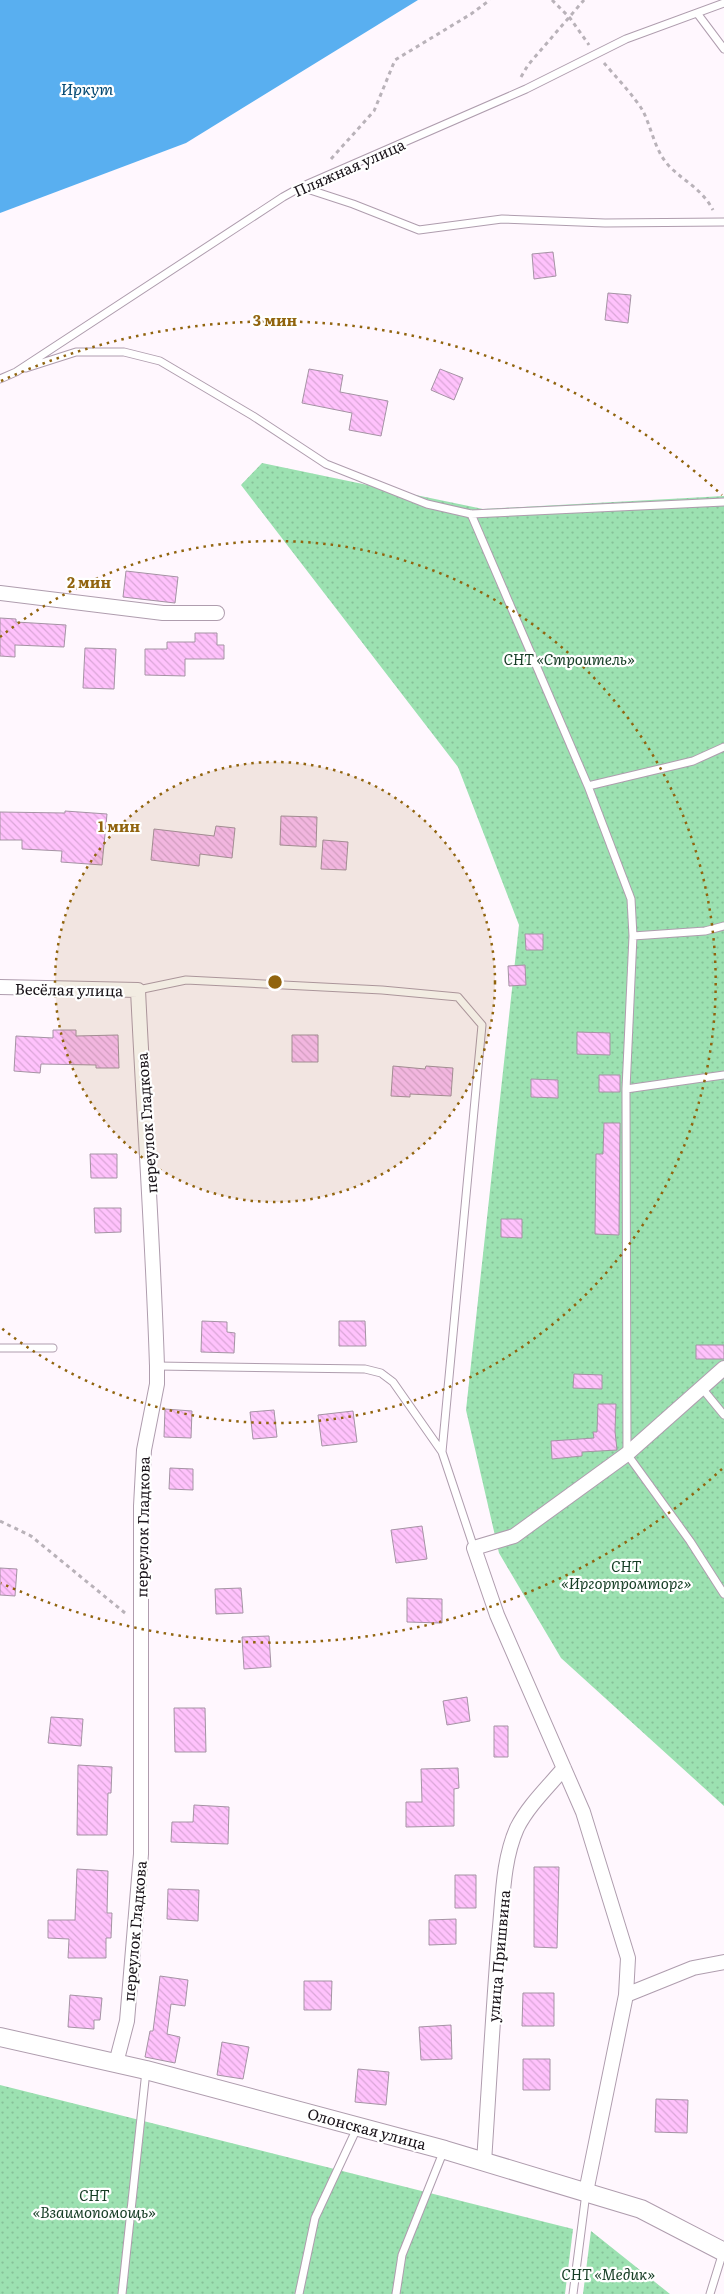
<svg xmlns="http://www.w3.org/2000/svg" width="724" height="2294" font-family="Literata,serif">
  <defs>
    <pattern id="garden-dots" width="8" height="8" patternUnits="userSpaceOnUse" patternTransform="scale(1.25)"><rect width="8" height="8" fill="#9ce1b1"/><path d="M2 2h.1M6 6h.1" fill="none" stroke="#86c098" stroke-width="1.8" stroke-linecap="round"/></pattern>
    <pattern id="building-back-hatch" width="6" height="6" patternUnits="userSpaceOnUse" patternTransform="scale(1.25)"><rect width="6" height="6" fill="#ffc2fc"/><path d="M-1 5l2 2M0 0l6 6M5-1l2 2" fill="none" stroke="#daa6d7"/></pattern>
  </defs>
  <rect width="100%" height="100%" fill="#fff7fe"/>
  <!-- garden -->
  <path fill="url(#garden-dots)" d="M262 463 483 509 724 496V1806L561 1658 499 1553 466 1410 519 925 458 767 241 485Z
    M0 2085 573 2229 565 2294H0Z
    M591 2231 670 2294H583Z"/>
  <!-- water -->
  <path fill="#59aff0" d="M0 0H418L186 143 0 213Z"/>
  <!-- building -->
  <path fill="url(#building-back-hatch)" stroke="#a593a4" d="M553 252 556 276 534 279 532 254Z
    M608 293 631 295 628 323 605 320Z
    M309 369 343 375 340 392 388 401 381 436 349 430 352 413 302 403Z
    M440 369 463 378 454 400 431 390Z
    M126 571 178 577 175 603 123 597Z
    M0 618 16 619V622L66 625 64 647 15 645V657L0 656Z
    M195 633H217V645H224V659H185V676L145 675V649H167V642H195Z
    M85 648 116 649 114 689 83 688Z
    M65 811 107 814 102 865 61 862 62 851 22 849V840H0V812L65 813Z
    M281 816 317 817 316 847 280 845Z
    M216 826 235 828 232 858 200 854 199 866 151 860 154 829 214 836Z
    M323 840 348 842 346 870 321 869Z
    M525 934H543V950H526Z
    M525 965 526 985 509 986 508 966Z
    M53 1030H76V1036L118 1035 119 1068H96V1065L41 1064 40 1073 14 1071 16 1036 53 1038Z
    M577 1032 610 1033V1055L577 1054Z
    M292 1035H318V1062H292Z
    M393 1066 425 1069 426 1066 453 1068 451 1096 410 1094V1097L391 1096Z
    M599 1075H620V1092H599Z
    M531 1079 558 1080V1098L531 1097Z
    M604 1123H620L619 1235 595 1234 596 1154H603Z
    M90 1154H117V1178H91Z
    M94 1208H121V1232L95 1233Z
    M501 1219H522V1238L501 1237Z
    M202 1321 227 1322V1332L235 1333 234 1353 201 1352Z
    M339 1321H365L366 1346H339Z
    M696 1345H724V1359H696Z
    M574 1374 602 1375V1389L573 1388Z
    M598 1404H616L615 1431 617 1450 582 1452V1456L552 1459 551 1441 594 1438 593 1432H597Z
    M165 1409 192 1411 191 1438 164 1437Z
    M274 1410 277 1437 253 1439 250 1412Z
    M353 1411 357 1442 322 1446 318 1415Z
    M170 1468 193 1469V1490L169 1489Z
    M422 1526 427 1559 396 1563 391 1530Z
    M0 1568 17 1569 15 1596 0 1595Z
    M241 1588 243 1613 216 1614 215 1589Z
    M407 1598 442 1599V1623L407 1622Z
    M269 1636 271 1667 244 1669 242 1637Z
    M467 1697 470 1721 447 1725 443 1701Z
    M174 1708H205L206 1752H175Z
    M51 1717 83 1719 81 1746 48 1743Z
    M494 1726H508V1757H494Z
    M78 1765 112 1767 111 1793H108L107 1835H77Z
    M458 1768 459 1788 454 1789V1826L406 1827V1802H422L421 1769Z
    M194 1805 229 1807 228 1844 171 1842 172 1822H193Z
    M534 1867H559L557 1948 534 1947Z
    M77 1869 108 1871 107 1913H112L111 1938H106V1958H68L69 1939 48 1938V1920H75Z
    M455 1875H476V1908H455Z
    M168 1889 199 1890 198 1921 167 1919Z
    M456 1919V1944L429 1945V1920Z
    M160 1976 188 1980 185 2006 171 2004 167 2034 180 2037 175 2063 145 2057 150 2031H153Z
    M304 1981H332L331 2010H304Z
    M523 1993H554V2026H522Z
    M70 1995 102 1998 100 2020H94V2029L68 2027Z
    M451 2025 452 2059 421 2060 419 2027Z
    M222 2042 249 2047 243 2079 217 2075Z
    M523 2059H550V2090H523Z
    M358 2069 389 2072 386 2105 355 2102Z
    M656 2099 688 2100 687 2133 655 2132Z"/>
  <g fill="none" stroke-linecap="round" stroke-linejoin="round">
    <defs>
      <path id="service" d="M697 13 724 49
        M301 187 353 204 419 230 502 219 605 223 724 222
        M26 368 76 352H124L160 361 253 416 326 464 427 504 471 514 724 502
        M0 379 16 372 283 197 301 187 526 89 626 39 724 3
        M471 514 588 786 631 899 633 936 626 1089 627 1454 690 1541 724 1594
        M588 786 693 761 724 747
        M633 936 705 931 724 926
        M138 990 186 980 382 990 458 997 482 1025 442 1452
        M626 1089 724 1075
        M0 1348H53
        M157 1366 365 1369 381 1373 393 1382 442 1452 474 1548
        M701 1387 724 1415
        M122 2294 146 2071
        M299 2294 315 2218 357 2128
        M396 2294 402 2255 444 2150
        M573 2294 586 2193
        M710 2294 723 2252"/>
      <path id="minor" d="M0 593 163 613H217
        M0 987 138 990C144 1116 153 1241 157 1366V1384L144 1450 141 1506V1854L127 2021 116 2063
        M626 1995 693 1968 724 1962
        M484 2162C489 2087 493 2012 499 1937 503 1901 502 1862 517 1828 528 1806 548 1787 564 1768
        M586 2192 626 1995 628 1958 583 1812 497 1615 474 1548 514 1536 627 1454 724 1368"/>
      <path id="tertiary" d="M0 2037 146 2070 445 2150 641 2209 724 2252"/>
    </defs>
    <!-- service casing -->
    <use href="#service" stroke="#af9dae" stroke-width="9"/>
    <!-- minor casing -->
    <use href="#minor" stroke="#af9dae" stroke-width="16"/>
    <!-- tertiary casing -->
    <use href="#tertiary" stroke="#af9dae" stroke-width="20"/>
    <!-- path -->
    <path stroke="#b9b2b9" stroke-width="3" stroke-dasharray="4 4" stroke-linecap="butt" d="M552 0 570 18 589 45
      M604 63C616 77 634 96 643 111 652 129 655 152 670 167 685 182 702 189 713 210
      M521 77 528 65 584 0
      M331 159 374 111 395 60 471 14 490 0
      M0 1521 31 1536 125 1613"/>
    <!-- service -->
    <use href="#service" stroke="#fff" stroke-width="7"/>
    <!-- minor -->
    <use href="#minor" stroke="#fff" stroke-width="14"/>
    <!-- tertiary -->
    <use href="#tertiary" stroke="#fff" stroke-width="18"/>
  </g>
  <!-- distance rings -->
  <circle cx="275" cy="982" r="220" fill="#91640e" fill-opacity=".12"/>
  <g fill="none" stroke="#91640e" stroke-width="2.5" stroke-dasharray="2.5 5">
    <circle cx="275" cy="982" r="220"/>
    <path d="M0 637A441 441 0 1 1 0 1327"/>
    <path d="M722 1469A661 661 0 0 1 1 1583M1 381A661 661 0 0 1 722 495"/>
  </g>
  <g text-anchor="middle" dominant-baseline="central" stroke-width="4.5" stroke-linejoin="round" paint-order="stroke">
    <!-- street labels -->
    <g font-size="15" fill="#191319" stroke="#fff">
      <text transform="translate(349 167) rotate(-24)">Пляжная улица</text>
      <text transform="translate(69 989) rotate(1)">Весёлая улица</text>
      <text transform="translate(146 1123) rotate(-94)">переулок Гладкова</text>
      <text transform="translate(142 1527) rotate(-89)">переулок Гладкова</text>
      <text transform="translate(134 1931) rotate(-85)">переулок Гладкова</text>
      <text transform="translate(498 1956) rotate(-85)">улица Пришвина</text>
      <text transform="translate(367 2128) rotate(15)">Олонская улица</text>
    </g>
    <!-- park labels -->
    <g font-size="15" font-style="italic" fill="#163d25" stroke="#fff">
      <text x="569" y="658">СНТ «Строитель»</text>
      <text x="626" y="1565">СНТ<tspan x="626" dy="17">«Иргорпромторг»</tspan></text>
      <text x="94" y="2194">СНТ<tspan x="94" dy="17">«Взаимопомощь»</tspan></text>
      <text x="608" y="2273">СНТ «Медик»</text>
    </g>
    <!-- water labels -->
    <g font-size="16" font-style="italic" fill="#034872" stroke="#fff">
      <text x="87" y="88">Иркут</text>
    </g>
  </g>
  <circle cx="275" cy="982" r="8" fill="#91640e" stroke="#fff" stroke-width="2.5"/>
  <g font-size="15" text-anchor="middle" font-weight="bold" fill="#91640e" stroke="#fff" stroke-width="4.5" stroke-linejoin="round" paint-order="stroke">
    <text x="275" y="326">3 мин</text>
    <text x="89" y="588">2 мин</text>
    <text x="119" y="832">1 мин</text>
  </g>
</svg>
